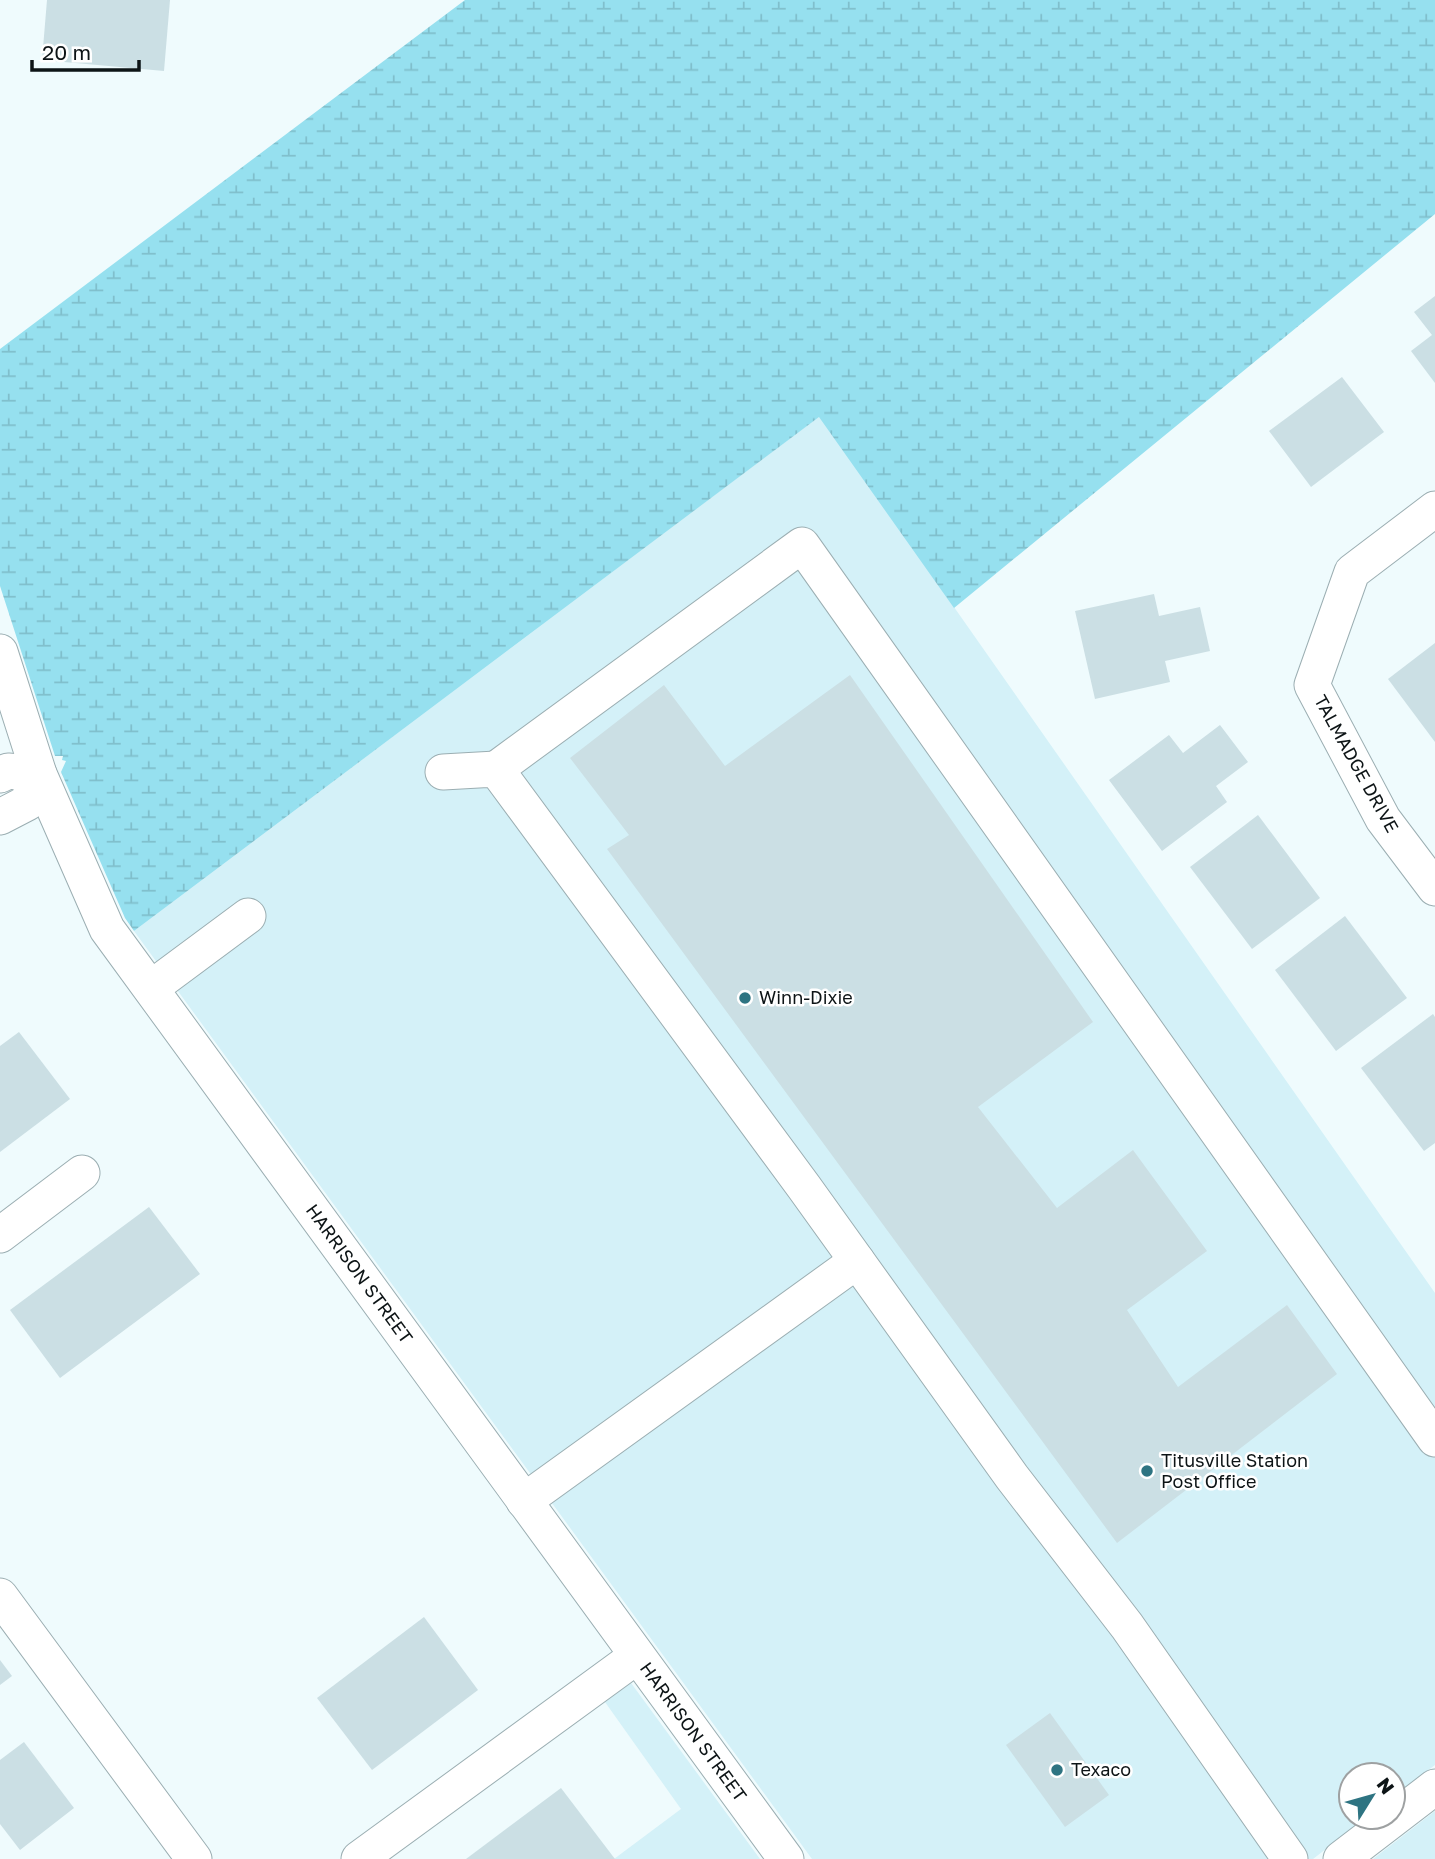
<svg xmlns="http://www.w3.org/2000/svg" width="1435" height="1859" font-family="'Golos Text',sans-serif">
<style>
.built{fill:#d4f1f8}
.wetland{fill:url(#wetland-marsh)}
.building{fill:#cbdfe4}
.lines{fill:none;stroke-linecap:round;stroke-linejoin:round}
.minor-casing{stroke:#9baeb2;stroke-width:37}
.minor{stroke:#fff;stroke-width:35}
.poi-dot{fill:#2e7482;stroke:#fff;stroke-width:2.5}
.labels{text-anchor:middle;stroke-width:5;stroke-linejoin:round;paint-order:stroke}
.street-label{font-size:18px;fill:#0d1416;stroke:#fff}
.poi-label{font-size:18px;fill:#0d1416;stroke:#fff;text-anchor:start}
</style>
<defs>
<pattern id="wetland-marsh" width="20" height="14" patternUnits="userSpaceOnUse" patternTransform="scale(1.75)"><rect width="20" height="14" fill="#96e0ef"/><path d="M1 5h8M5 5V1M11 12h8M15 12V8" fill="none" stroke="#80bfcc"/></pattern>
</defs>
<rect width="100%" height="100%" fill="#effbfd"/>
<!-- built -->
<g class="built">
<polygon points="820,416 1435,1293 1435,1765 1393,1797 1393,1775 1351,1775 1351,1817 1367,1817 1313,1859 812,1859 134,931"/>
<polygon points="631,1683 760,1859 614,1859 681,1809 605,1702"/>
<polygon points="1435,1811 1435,1859 1373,1859"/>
</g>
<!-- wetland -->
<polygon class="wetland" points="465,0 1435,0 1435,214 954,608 819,417 134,931 125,918 61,772 66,761 62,760 63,756 55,756 0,586 0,349"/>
<!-- building -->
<g class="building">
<polygon points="47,0 170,0 164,71 42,60"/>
<polygon points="1435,296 1435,383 1411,351 1432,335 1414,312"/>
<polygon points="1342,377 1384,432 1311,487 1269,431"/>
<polygon points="1154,594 1159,616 1200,607 1210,651 1165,661 1170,682 1095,699 1075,611"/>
<polygon points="1435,643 1435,742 1388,679"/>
<polygon points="850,675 1093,1022 978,1107 1057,1208 1133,1150 1207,1251 1127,1310 1178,1387 1287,1305 1337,1374 1117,1543 607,849 629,835 570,758 664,685 725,766"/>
<polygon points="1220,725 1248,762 1216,786 1227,802 1162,851 1109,780 1169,735 1183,753"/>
<polygon points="1258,815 1320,898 1252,949 1190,867"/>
<polygon points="1345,916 1407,998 1336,1051 1275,970"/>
<polygon points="1433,1014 1435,1017 1435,1143 1424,1151 1361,1068"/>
<polygon points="19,1032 70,1099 0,1152 0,1046"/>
<polygon points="149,1207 200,1274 60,1378 10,1310"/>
<polygon points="424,1617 478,1690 372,1770 317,1698"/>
<polygon points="0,1660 12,1676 0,1685"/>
<polygon points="1050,1713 1109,1795 1065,1827 1006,1745"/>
<polygon points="24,1742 74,1808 20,1850 0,1824 0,1760"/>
<polygon points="561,1788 615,1859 466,1859"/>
</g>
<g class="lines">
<!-- minor casing -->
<g class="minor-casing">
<g id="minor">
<polyline points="1435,509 1352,572 1312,685 1383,819 1435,888"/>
<polyline points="0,652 39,774 107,929 786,1859"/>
<polyline points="496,769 802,545 1435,1439"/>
<polyline points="443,772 496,769 804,1187 1012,1477 1127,1626 1290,1859"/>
<polyline points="0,775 8,771 39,774 27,803 0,817"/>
<polyline points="151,988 248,916"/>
<polyline points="0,1235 82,1173"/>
<polyline points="524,1501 857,1261"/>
<polyline points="0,1596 194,1859"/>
<polyline points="359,1859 637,1656"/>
<polyline points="1341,1859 1435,1787"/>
</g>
</g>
<!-- minor -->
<use href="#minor" class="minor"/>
</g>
<!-- markers -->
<g class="poi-dot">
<circle cx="745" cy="998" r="7"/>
<circle cx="1147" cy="1471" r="7"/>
<circle cx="1057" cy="1770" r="7"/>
</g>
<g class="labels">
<!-- street labels -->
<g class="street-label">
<text transform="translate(1356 764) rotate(61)" y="6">TALMADGE DRIVE</text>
<text transform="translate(359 1274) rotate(54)" y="6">HARRISON STREET</text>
<text transform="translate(693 1732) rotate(54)" y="6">HARRISON STREET</text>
</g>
<!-- poi labels -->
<g class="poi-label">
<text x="759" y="1004">Winn-Dixie</text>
<text x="1161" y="1467">Titusville Station<tspan x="1161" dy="21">Post Office</tspan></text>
<text x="1071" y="1776">Texaco</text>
</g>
</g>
<!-- north arrow -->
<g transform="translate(1372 1796) rotate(53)"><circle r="33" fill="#ffffff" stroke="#9ea1a2" stroke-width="2"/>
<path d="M0-5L12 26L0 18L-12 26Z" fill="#2e7482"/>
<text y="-10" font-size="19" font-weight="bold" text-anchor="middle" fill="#0d1416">N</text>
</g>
<!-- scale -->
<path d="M32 60v10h107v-10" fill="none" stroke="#0d1416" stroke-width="3.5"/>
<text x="42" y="60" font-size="21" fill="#0d1416" stroke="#ffffff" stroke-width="5" paint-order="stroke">20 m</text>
</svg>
